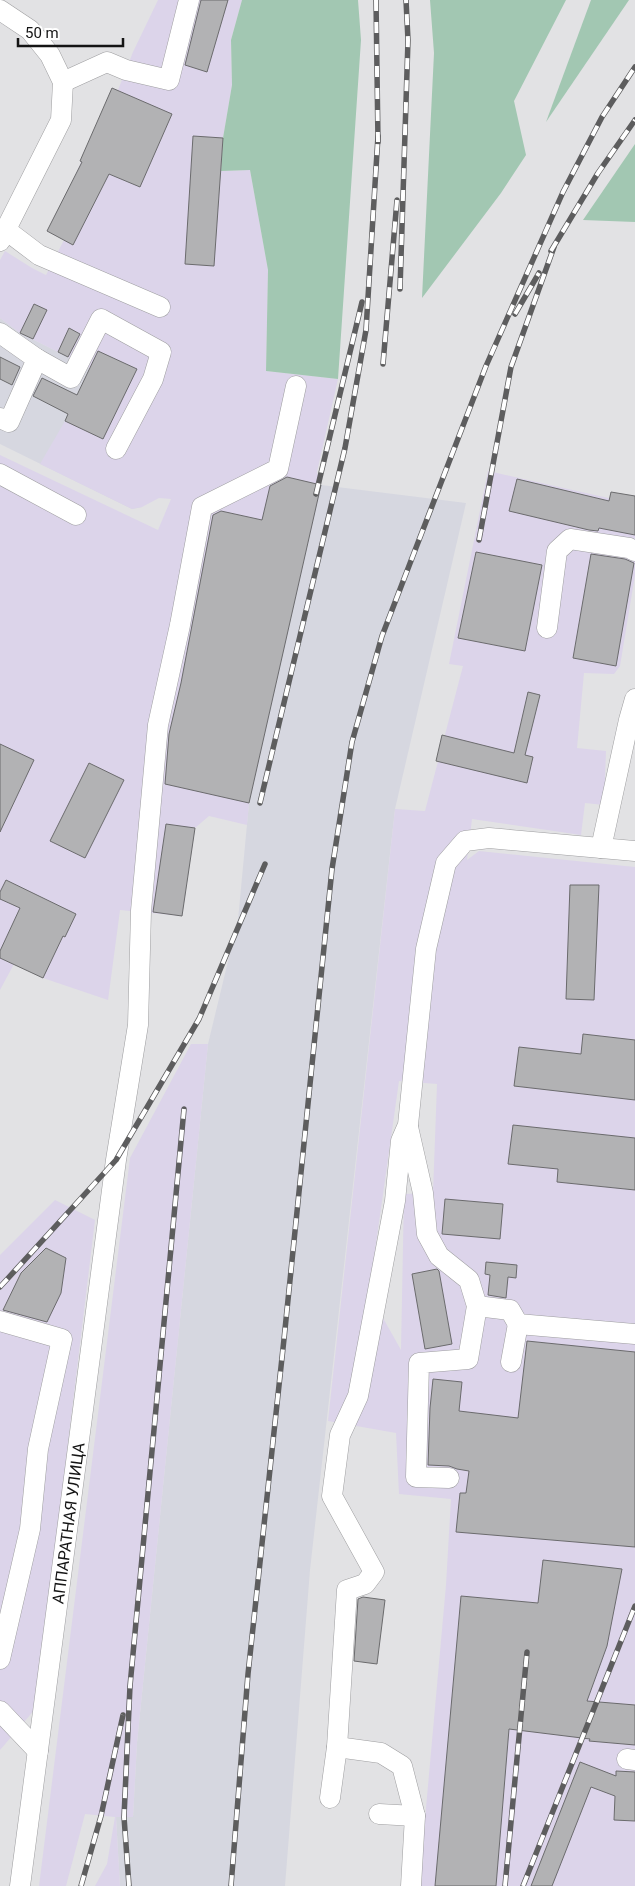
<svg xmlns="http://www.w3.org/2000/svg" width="635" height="1886" font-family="Roboto,sans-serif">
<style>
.built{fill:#d6d7e0}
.industrial{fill:#dcd4ea;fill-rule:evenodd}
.green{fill:#a2c7b2}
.building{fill:#b2b2b4;stroke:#6b6b6d}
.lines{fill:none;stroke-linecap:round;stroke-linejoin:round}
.minor-casing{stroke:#9e9ea0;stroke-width:21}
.minor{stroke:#fff;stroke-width:20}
.rail-casing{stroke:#5d5d5e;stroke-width:5.5}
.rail{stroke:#fff;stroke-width:4;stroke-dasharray:11;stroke-linecap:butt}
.labels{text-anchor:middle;stroke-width:5;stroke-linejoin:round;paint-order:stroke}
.street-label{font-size:16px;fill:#141414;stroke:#fff}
</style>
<rect width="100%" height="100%" fill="#e2e2e4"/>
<!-- built -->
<g class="built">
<polygon points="0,318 20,333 90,368 142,507 132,509 0,444"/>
<polygon points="321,485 466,503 395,809 310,1570 285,1886 120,1886 116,1817 133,1817 137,1743 208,1044 238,920 249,803"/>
</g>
<!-- industrial -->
<g class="industrial">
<polygon points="158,0 242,0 231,40 232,85 223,138 221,171 250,170 268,270 266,371 338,379 317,472 321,485 249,803 247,825 209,816 195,828 182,916 120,910 108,1000 43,978 14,964 0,990 0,455 158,530 171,499 159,498 142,507 132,509 40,464 65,421 90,368 20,333 0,318 0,260 5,251 32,268 46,275 64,240 47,231 76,174 112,88 118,90 133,52"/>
<path d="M488 471 635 504V575L620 666 614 674 584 673 577 748 606 751 604 805 585 803 581 835 472 819 467 860 479 851 635 867V1886H419L446 1585 451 1499 399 1494 396 1433 328 1421 395 809 425 811 463 666 449 664ZM399 1081 437 1084 433 1193 404 1194 401 1350 369 1293Z"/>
<polygon points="191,1044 208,1044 137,1743 133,1817 116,1817 120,1886 95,1886 107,1864 115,1817 85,1814 66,1886 39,1886 130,1158"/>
<polygon points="55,1200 95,1220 36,1708 0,1750 0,1255"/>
</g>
<!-- green -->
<g class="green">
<polygon points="242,0 358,0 361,40 338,379 266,371 268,270 250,170 221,171 223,138 232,85 231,40"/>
<polygon points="430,0 566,0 514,101 526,155 501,193 422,298 434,53"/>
<polygon points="591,0 629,0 546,122"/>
<polygon points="635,144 635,222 583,220"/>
</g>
<!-- building -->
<g class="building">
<polygon points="201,0 228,0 207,72 185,65"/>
<polygon points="112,88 172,114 140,187 109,174 73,245 47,231 82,162 80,161"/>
<polygon points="193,136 223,138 214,266 185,264"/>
<polygon points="34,304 47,310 33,339 20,333"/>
<polygon points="69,328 80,334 68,357 58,352"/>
<polygon points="98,351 137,369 103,439 65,421 68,414 33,396 42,378 77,395"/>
<polygon points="0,357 20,367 12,385 0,379"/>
<polygon points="287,477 321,485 249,803 165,784 169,734 181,683 213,515 221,511 262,520 270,486"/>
<polygon points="517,479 609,501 611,492 635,496 635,535 599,528 598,531 589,530 509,511"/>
<polygon points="476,552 542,565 525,651 458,638"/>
<polygon points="591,554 625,559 634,563 616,666 573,658"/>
<polygon points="528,692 540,695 525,755 533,757 527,783 436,761 442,735 514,753"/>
<polygon points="0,744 34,760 0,832"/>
<polygon points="89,763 124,780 85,858 50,841"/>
<polygon points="166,824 195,828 182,916 153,912"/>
<polygon points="6,880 76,914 65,937 63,936 43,978 0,958 0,951 20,908 0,899 0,892"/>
<polygon points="570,885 599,885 594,1000 566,999"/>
<polygon points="583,1034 635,1040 635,1100 514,1086 519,1047 581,1054"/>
<polygon points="513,1125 635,1138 635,1190 557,1182 558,1169 508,1164"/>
<polygon points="445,1199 503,1204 500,1239 442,1234"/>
<polygon points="46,1248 66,1258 61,1293 47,1322 3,1310 21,1273"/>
<polygon points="486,1262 517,1265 516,1278 508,1277 506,1298 488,1295 490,1275 485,1274"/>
<polygon points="437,1269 439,1271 452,1344 425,1349 412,1274"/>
<polygon points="527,1341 635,1352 635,1547 456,1532 460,1493 466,1493 469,1471 457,1469 449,1466 428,1465 430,1408 433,1379 462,1382 459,1411 518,1418"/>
<polygon points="543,1560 622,1569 607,1646 587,1701 635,1705 635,1745 589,1741 590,1739 509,1729 496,1886 435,1886 461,1596 538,1603"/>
<polygon points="363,1597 385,1600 377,1664 354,1661 358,1599"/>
<polygon points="580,1762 616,1776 616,1771 635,1772 635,1821 614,1820 615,1796 591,1787 552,1886 531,1886"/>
</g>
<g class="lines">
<!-- minor casing -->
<g class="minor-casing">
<g id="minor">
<polyline points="0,10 30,30 50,55 63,82 61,120 0,241"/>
<polyline points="63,82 107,62 126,70 169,80 189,0"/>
<polyline points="6,230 39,255 160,307"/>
<polyline points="0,333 37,359 9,422 0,418"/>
<polyline points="37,359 71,378 101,319 161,352 153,379 116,449"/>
<polyline points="0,474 76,515"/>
<polyline points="547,628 557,551 570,539 629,548 635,551"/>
<polyline points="601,848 629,720 635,699"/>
<polyline points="408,1127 423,1193 427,1234 439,1256 469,1280 477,1306 468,1359 419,1363 416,1477 449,1478"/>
<polyline points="477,1306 510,1310 518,1324 635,1334"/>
<polyline points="0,1321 62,1339 38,1449 30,1529 0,1659"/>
<polyline points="511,1362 518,1324"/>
<polyline points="0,1711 38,1751"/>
<polyline points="337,1747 381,1753 402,1766 415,1816 411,1886"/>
<polyline points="627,1759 635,1760"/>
<polyline points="330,1798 337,1747 347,1590 365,1584 374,1572 332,1496 340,1435 358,1396 395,1201 401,1141 408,1125 426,949 446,863 465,841 489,838 635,851"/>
<polyline points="379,1814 415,1816"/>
<path id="s1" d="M20 1886 116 1160 138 1025 141 911 158 725 180 625 202 507 278 469 296 386"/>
</g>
</g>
<!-- minor -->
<use href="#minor" class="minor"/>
<!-- rail casing -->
<g class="rail-casing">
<g id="rail">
<polyline points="376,0 378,142"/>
<polyline points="551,251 598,173 635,120"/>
<polyline points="400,289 408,40 406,0"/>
<polyline points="515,314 539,273"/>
<polyline points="383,364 397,200"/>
<polyline points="316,494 362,302"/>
<polyline points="479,540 511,367 554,247"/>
<polyline points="260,803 345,448 366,330 378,136"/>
<polyline points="0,1287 116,1160 199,1019 265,864"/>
<polyline points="81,1886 101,1816 123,1715"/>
<polyline points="129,1886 124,1817 130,1686 184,1109"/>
<polyline points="231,1886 248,1674 284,1339 332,869 352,742 382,636 486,366 563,192 602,117 635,67"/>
<polyline points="505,1886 527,1652"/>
<polyline points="523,1886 635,1606"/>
</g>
</g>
<!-- rail -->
<use href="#rail" class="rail"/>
</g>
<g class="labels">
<!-- street labels -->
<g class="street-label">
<text dy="6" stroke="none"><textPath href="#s1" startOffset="366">АППАРАТНАЯ УЛИЦА</textPath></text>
</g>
</g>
<!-- scale -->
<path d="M18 38v8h105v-8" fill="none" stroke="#141414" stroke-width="2.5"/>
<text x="25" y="38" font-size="15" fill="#141414" stroke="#ffffff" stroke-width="4" paint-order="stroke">50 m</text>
</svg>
